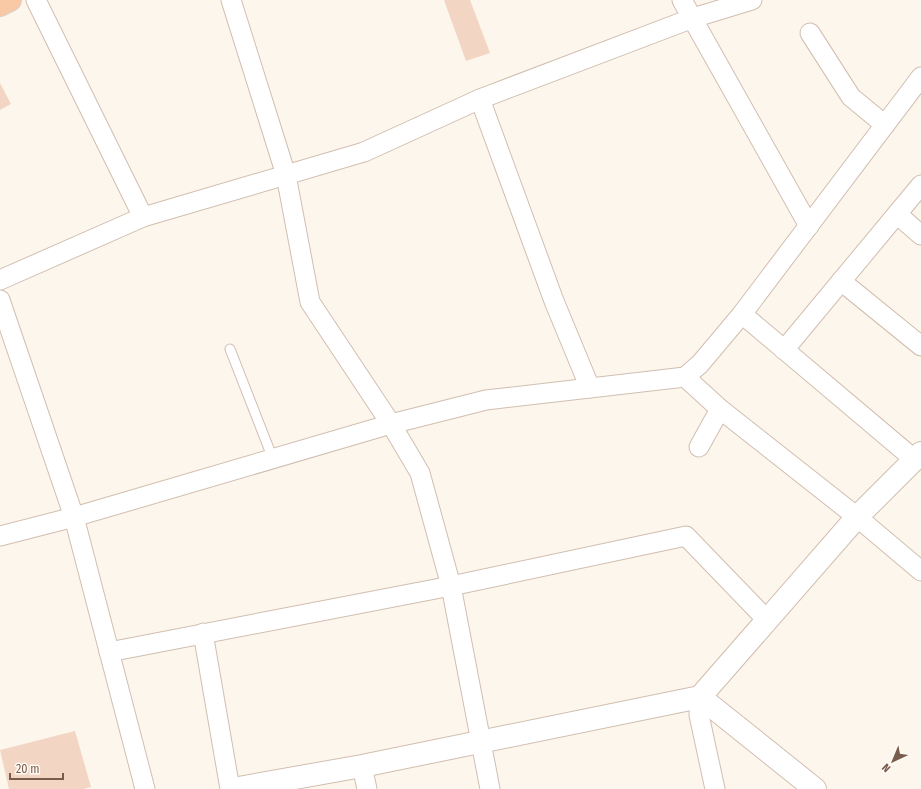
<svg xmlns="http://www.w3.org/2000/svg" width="921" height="789" font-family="'Fira Sans Condensed',sans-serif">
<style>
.building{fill:#f3d5c3}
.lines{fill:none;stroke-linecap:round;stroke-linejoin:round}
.service-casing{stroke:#d1beb0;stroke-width:11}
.minor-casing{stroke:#d1beb0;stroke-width:21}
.tertiary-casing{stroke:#d1beb0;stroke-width:24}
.trunk-casing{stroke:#dad1cd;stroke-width:24}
.service{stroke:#fff;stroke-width:9}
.minor{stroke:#fff;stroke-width:19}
.tertiary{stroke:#fff;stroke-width:22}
.trunk{stroke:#f9c8a4;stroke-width:22}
</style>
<rect width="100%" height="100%" fill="#fdf6ec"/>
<!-- building -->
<g class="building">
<polygon points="444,0 470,0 490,53 466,61"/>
<polygon points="0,83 11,104 0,110"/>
<polygon points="75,731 91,787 83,789 9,789 0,750"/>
</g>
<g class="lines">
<!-- service casing -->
<g class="service-casing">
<polyline id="service" points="230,349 273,459"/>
</g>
<!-- minor casing -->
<g class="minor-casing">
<g id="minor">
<polyline points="36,0 143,217"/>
<polyline points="231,0 286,175 310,302 391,424 420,473 451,586 490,789"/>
<polyline points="682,0 809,226"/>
<polyline points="810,33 851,97 885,125"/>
<polyline points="480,99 554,301 590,388"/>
<polyline points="897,214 921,235"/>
<polyline points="0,280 143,217 364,152 480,99 693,18 752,0"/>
<polyline points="841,281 921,346"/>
<polyline points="0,300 74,517 145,789"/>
<polyline points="742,314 915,460"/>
<polyline points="784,350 921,185"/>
<polyline points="685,377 720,409 857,517 921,571"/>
<polyline points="699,447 720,409"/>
<polyline points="0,536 74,517 391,424 486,400 685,377 700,364 742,314 921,77"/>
<polyline points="203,633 230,789"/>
<polyline points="109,652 451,586 686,536 767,620"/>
<polyline points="700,697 699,715 715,789"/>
<polyline points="362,766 367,789"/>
</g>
</g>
<!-- tertiary casing -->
<g class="tertiary-casing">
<g id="tertiary">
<polyline points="700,697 815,789"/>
<polyline points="233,789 362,766 700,697 857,517 921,453"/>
</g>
</g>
<!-- trunk casing -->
<g class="trunk-casing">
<polyline id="trunk" points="0,5 10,0"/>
</g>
<!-- service -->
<use href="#service" class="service"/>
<!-- minor -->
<use href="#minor" class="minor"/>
<!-- tertiary -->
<use href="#tertiary" class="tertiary"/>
<!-- trunk -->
<use href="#trunk" class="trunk"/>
</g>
<!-- north arrow -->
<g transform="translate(893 761) rotate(224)" stroke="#fffaf3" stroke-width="3" paint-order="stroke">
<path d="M0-3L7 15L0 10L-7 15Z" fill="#7a5c4d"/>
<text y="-6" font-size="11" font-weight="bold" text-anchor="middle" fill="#7a5c4d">N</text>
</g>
<!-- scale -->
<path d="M10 773v6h53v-6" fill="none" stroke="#7a5c4d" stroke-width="2"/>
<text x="16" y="773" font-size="12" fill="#7a5c4d" stroke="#fffaf3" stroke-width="3" paint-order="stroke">20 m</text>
</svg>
